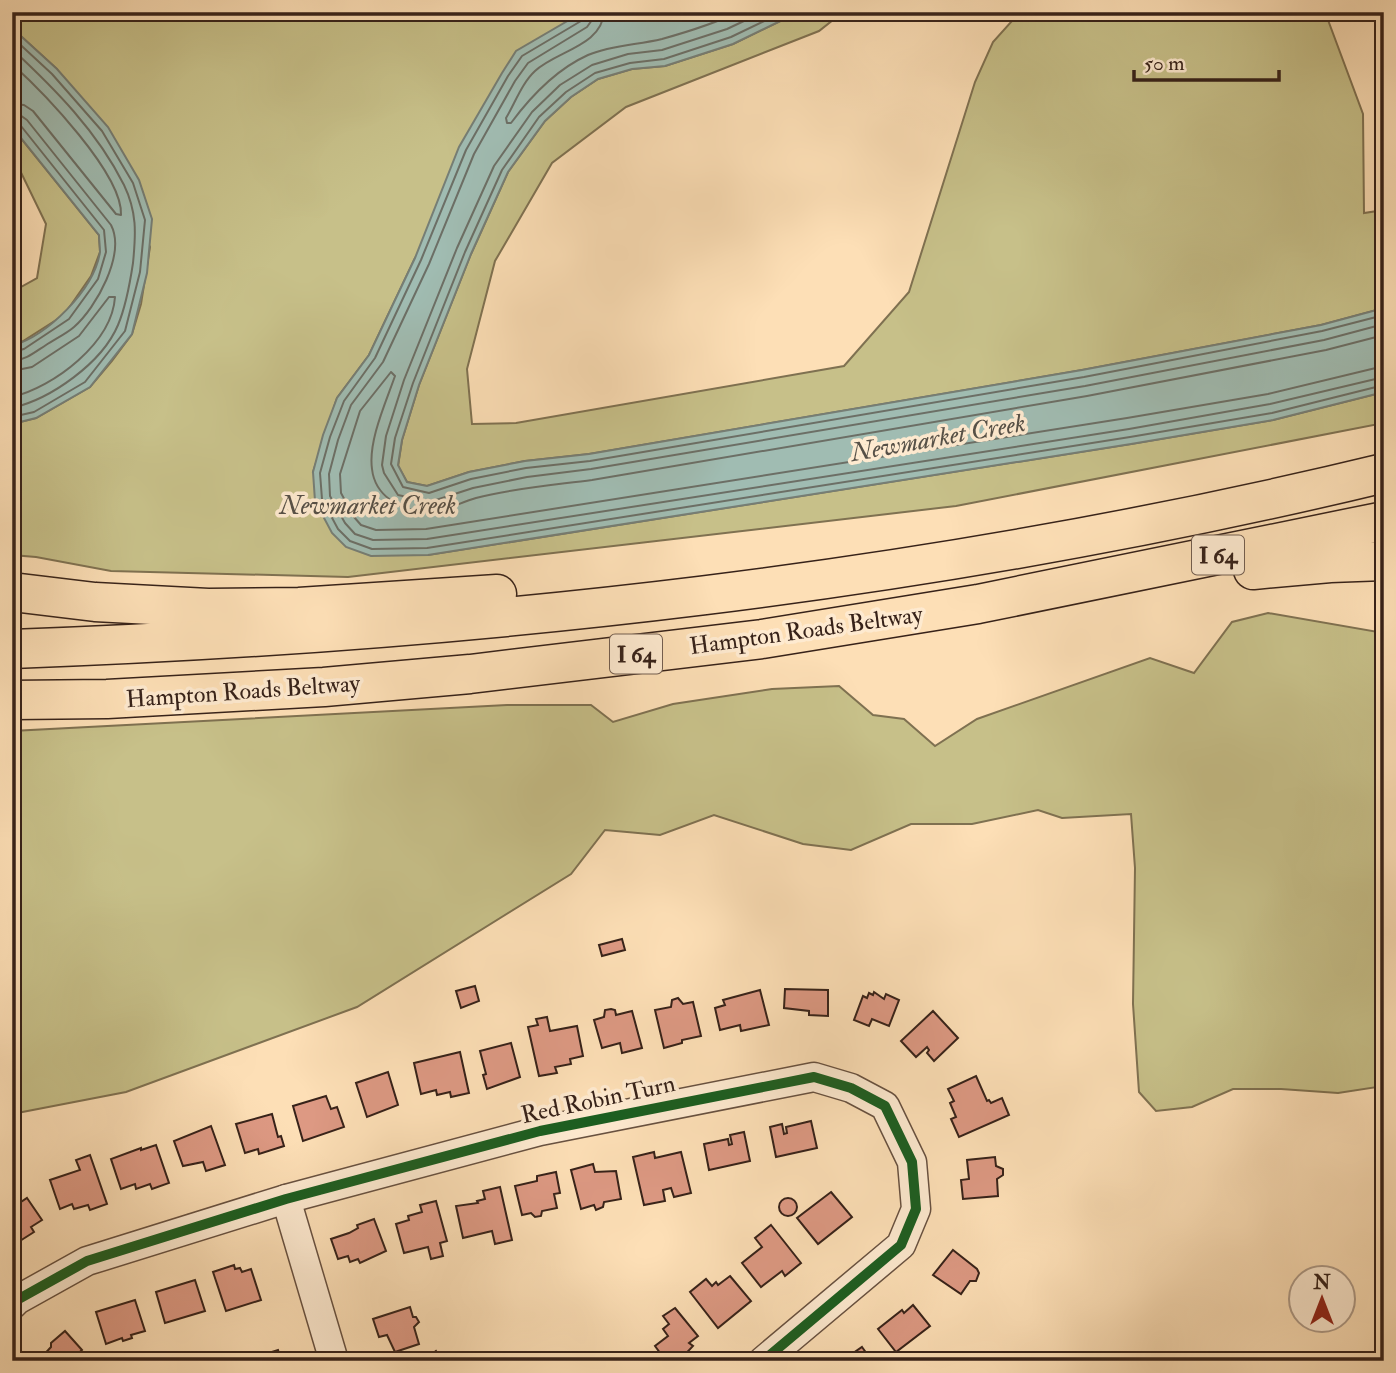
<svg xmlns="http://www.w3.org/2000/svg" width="1396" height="1373" font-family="'IM FELL Double Pica',serif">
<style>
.green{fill:#c7c089;stroke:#7f7151;stroke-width:2}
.water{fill:#a0bcb2;stroke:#767e75;stroke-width:2}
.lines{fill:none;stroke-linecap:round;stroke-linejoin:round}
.shore{stroke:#6c6f66;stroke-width:2}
.building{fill:#dd9983;stroke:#372219;stroke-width:2}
.minor-casing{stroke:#685140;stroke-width:31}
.highway-casing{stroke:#372219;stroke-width:41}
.minor{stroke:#feead0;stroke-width:28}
.highway{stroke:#fddfb6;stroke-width:38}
.cycleway-casing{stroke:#feead0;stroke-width:15}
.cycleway{stroke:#1b5e20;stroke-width:10}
.labels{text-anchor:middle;stroke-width:7;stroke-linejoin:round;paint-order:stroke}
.shield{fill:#feead0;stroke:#735e50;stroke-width:2}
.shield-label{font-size:23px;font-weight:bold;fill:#372219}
.street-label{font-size:24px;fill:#372219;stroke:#feead0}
.water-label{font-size:26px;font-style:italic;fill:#565047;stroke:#feead0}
</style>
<rect width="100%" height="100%" fill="#fddfb6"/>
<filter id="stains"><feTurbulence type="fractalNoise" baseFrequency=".00286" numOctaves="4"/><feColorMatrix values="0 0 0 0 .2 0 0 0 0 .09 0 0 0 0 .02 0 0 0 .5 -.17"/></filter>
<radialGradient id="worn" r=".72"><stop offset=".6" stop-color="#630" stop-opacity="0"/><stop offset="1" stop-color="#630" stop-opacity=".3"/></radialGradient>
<!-- green -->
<g class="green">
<polygon points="12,12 583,12 568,20 415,258 369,355 337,398 313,472 428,555 1131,444 1273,420 1384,392 1384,423 956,506 348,577 111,571 36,557 12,555 12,424 36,418 90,387 112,361 132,334 141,304 150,247 57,69 12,28"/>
<polygon points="799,12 843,12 819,31 626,107 552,163 495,261 467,369 472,424 516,423 844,366 909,292 975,82 993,42 1020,12 1325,12 1363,114 1364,213 1384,210 1384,308 1321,325 1082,370 589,454 525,461 469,472 427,486 407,482 398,466 402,440 419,385 471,254 508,172 545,121 571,97 598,79 632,69 665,66 733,44"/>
<polygon points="12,127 99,235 100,252 91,276 64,315 20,343 12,346 12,292 37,278 46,224 12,154"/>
<polygon points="1268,613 1384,633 1384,1086 1338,1093 1281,1089 1233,1089 1192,1107 1156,1111 1139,1092 1133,1004 1135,868 1131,814 1062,818 1038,810 972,824 911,824 851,850 803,844 714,815 660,835 605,830 571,874 357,1007 126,1092 12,1114 12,731 507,705 591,705 613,722 673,704 772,689 839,686 873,715 904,719 935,746 977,719 1150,658 1194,673 1232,622"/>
</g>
<!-- water -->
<g class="water">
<polygon points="583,12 799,12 733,44 665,66 632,69 598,79 571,97 545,121 508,172 471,254 419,385 402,440 398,465 407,482 427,486 469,472 525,461 589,454 1082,370 1321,325 1384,308 1384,392 1273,420 1131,444 428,555 371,556 346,547 332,533 315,501 313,472 323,435 337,398 369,355 415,258 459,147 502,73 516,51"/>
<path d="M12 28 57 69 108 127 139 180 152 219 147 273 132 334 90 387 36 418 12 424V346C48 335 94 290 100 252 100 246 99 240 99 235L12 127Z"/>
</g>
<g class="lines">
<!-- shore -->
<g class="shore">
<polyline points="584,12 581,21 522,56 508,76 466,150 421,260 375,358 344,401 330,437 320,473 322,499 338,529 350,541 372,549 427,548 1130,437 1272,413 1384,385"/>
<polyline points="593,12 592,20 587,27 528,63 515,81 474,154 429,264 383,362 351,405 338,440 329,474 330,496 345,523 355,534 373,540 427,539 1129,429 1270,404 1384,377"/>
<path d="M604 12C602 46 556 51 535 71 522 83 515 103 506 118L507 123H511C531 96 557 69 588 55 612 45 637 45 662 39 687 32 714 24 738 12"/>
<polyline points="763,12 727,29 662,50 628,54 592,65 560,85 532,112 494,166 457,248 404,380 386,436 382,465 384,473 398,495 430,502 473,488 527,477 591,469 1085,386 1324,340 1384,324"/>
<polyline points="783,12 731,37 664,59 630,63 595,73 566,92 539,117 502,170 465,252 413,383 395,438 391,464 403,487 429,493 471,479 526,468 590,461 1084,377 1322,331 1384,315"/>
<polyline points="12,37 52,74 102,131 133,183 145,220 140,272 125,331 85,382 34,412 12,417"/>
<path d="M12 49C55 89 97 131 124 185 137 212 136 233 133 263 130 283 126 306 118 325 102 363 51 399 12 408"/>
<path d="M12 64C42 91 123 174 121 215L116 214 33 111 24 105 12 104"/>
<path d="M12 114 20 115 27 120 111 225C126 254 96 308 74 327 66 334 55 339 46 345 35 352 26 360 12 361"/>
<polyline points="12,123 21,126 104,230 106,252 98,279 69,319 24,349 12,352"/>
<path d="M1384 335 1326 350 1087 396 592 480C554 485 514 488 476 498 460 502 442 514 425 512 400 510 375 496 372 469 368 441 386 402 395 376L391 372 360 411 340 474 341 493 354 517 361 525 376 530 426 529 1127 418 1268 394 1384 366"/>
<path d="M12 371 32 367 79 336 109 297H115C112 343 54 387 12 397"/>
</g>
</g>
<!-- building -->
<g class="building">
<polygon points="622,939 625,950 602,956 599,945"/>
<polygon points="475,986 479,1001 461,1008 456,991"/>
<polygon points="785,989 828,990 828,1016 809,1015 809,1011 784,1008"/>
<polygon points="760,990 769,1025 741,1031 740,1025 720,1030 715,1008 725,1005 723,1000"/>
<polygon points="874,992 884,999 886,994 899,1000 889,1026 872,1019 869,1026 854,1020 863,996 867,998 869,993 873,995"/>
<polygon points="678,998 683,1004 693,1002 701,1036 682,1040 682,1043 664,1048 655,1010 671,1007 672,1000"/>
<polygon points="611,1009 615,1010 616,1015 632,1011 642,1048 622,1053 620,1043 602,1048 594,1020 604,1017 605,1010"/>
<polygon points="933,1011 958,1038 934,1061 927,1053 929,1050 927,1047 916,1057 901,1041"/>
<polygon points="547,1017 550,1031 577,1026 583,1056 570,1059 571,1064 555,1067 557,1073 539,1076 528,1027 538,1025 536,1019"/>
<polygon points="511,1043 520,1077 487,1089 483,1075 486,1074 480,1051"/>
<polygon points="460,1052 469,1093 451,1097 450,1092 437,1095 436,1090 421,1094 414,1063"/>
<polygon points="388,1072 398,1105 367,1117 356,1083"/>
<polygon points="976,1076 987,1101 989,1100 991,1103 1002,1098 1009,1115 959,1137 951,1119 956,1117 950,1103 954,1101 948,1089"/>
<polygon points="326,1096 331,1109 337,1107 344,1127 303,1141 293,1106"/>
<polygon points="272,1114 278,1137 281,1136 284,1146 259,1154 258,1149 245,1153 236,1124"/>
<polygon points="811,1121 817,1148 776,1157 770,1127 782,1124 784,1134 787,1133 786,1127"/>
<polygon points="211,1126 225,1165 206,1171 203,1162 183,1166 174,1141"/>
<polygon points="744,1132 750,1161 709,1170 704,1144 728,1139 729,1145 732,1144 730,1135"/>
<polygon points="156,1145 169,1183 152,1189 150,1184 136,1189 135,1184 121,1189 111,1159 141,1148 141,1150"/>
<polygon points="654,1152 655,1158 681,1152 691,1193 674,1197 671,1188 663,1190 665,1201 644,1205 633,1157"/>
<polygon points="90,1155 107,1204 90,1210 88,1205 74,1209 72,1204 60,1209 50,1180 80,1170 76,1160"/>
<polygon points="995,1157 996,1166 1003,1169 1003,1175 997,1179 998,1196 963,1199 961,1180 969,1179 967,1160"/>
<polygon points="593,1164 595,1172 616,1171 621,1199 604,1202 603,1207 596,1210 594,1205 581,1209 571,1170"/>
<polygon points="556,1172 560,1193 554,1194 557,1208 542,1211 541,1216 535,1217 531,1213 522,1215 515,1186 537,1181 537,1176"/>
<polygon points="500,1187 512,1240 495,1244 492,1231 463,1238 456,1206 478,1203 477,1201 485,1199 483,1191"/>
<polygon points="831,1192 852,1217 818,1244 797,1218"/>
<circle cx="788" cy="1207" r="9"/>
<polygon points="27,1198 42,1220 31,1227 34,1232 12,1246 12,1208"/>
<polygon points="436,1201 447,1241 440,1243 443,1256 431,1259 428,1247 404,1253 396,1224 409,1220 408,1216 422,1212 420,1205"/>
<polygon points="374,1219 386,1251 360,1263 358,1259 350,1262 348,1256 338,1259 331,1239 349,1233 358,1228 357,1225"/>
<polygon points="771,1225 801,1263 785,1276 782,1271 761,1287 742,1263 762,1247 755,1238"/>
<polygon points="953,1250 977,1269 979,1273 976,1281 970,1281 961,1294 933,1275"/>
<polygon points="234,1265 235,1269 240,1268 242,1272 251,1269 261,1300 226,1311 213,1272"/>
<polygon points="730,1276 751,1301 718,1328 690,1292 706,1279 712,1286 716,1282 718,1285"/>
<polygon points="195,1280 205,1311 165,1323 156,1292"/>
<polygon points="135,1300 145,1331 131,1335 132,1338 123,1341 122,1338 106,1344 96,1312"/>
<polygon points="913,1305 930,1326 896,1352 878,1329 902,1310 904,1313"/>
<polygon points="410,1307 413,1317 416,1317 419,1322 414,1327 419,1344 395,1352 387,1335 379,1337 373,1319"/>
<polygon points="675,1308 698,1336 689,1343 693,1346 679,1361 666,1361 655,1346 668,1336 663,1329 669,1324 663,1316"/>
<polygon points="65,1331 82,1350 70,1361 38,1361 51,1347 51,1343"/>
<polygon points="862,1347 872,1361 848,1361 846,1358"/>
<polygon points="278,1350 281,1361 246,1361 246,1360"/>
<polygon points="436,1351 443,1361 423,1361"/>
</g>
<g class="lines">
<!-- minor casing -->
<g class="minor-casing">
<g id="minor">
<polyline points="286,1199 334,1361"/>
<polyline points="12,1305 17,1300 87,1261 286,1199 540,1131 814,1077 851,1088 885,1106 912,1162 916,1209 901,1245 763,1361"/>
</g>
</g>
<!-- highway casing -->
<g class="highway-casing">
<g id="highway">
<polyline points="1253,570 1330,563 1384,561"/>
<polyline points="12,592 95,602 208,608 299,607 497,594"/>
<path d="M12 649C474 632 934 582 1384 473"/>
<polyline points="12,700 107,699 324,687 470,674 762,639 978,604 1384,521"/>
</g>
</g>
<!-- minor -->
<use href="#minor" class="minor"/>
<!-- highway -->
<use href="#highway" class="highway"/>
<!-- cycleway casing -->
<g class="cycleway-casing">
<polyline id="cycleway" points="12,1305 17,1300 87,1261 286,1199 540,1131 814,1077 851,1088 885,1106 912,1162 916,1209 901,1245 763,1361"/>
</g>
<!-- cycleway -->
<use href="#cycleway" class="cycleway"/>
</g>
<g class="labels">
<!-- shield labels -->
<g class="shield">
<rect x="1192" y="535.5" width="52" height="39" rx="5"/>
<rect x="610" y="634.5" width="52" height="39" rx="5"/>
</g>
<g class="shield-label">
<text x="1218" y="563">I 64</text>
<text x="636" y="662">I 64</text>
</g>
<!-- street labels -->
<g class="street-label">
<text transform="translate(806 630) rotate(-8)" y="8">Hampton Roads Beltway</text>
<text transform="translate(243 691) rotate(-4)" y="8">Hampton Roads Beltway</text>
<text transform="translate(598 1099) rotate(-12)" y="8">Red Robin Turn</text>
</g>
<!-- water labels -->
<g class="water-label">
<text transform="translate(938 437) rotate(-10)" y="9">Newmarket Creek</text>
<text x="368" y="514">Newmarket Creek</text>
</g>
</g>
<!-- margin -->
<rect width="1396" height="1373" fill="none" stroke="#fddfb6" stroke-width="42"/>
<rect x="14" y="14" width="1368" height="1345" fill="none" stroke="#372219" stroke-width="3.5"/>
<rect x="21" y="21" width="1354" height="1331" fill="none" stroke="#372219" stroke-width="2"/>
<!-- north arrow -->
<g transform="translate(1322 1299)"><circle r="33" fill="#feead0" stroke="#ae9a87" stroke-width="2"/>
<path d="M0-5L12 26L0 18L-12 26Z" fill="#8f2418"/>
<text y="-10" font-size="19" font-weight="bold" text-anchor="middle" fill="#372219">N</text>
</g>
<!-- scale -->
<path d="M1134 70v10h145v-10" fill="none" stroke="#372219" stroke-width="3.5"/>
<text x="1144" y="70" font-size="21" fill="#372219" stroke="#feead0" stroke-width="5" paint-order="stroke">50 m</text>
<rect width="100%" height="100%" filter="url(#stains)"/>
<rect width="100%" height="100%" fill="url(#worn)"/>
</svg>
